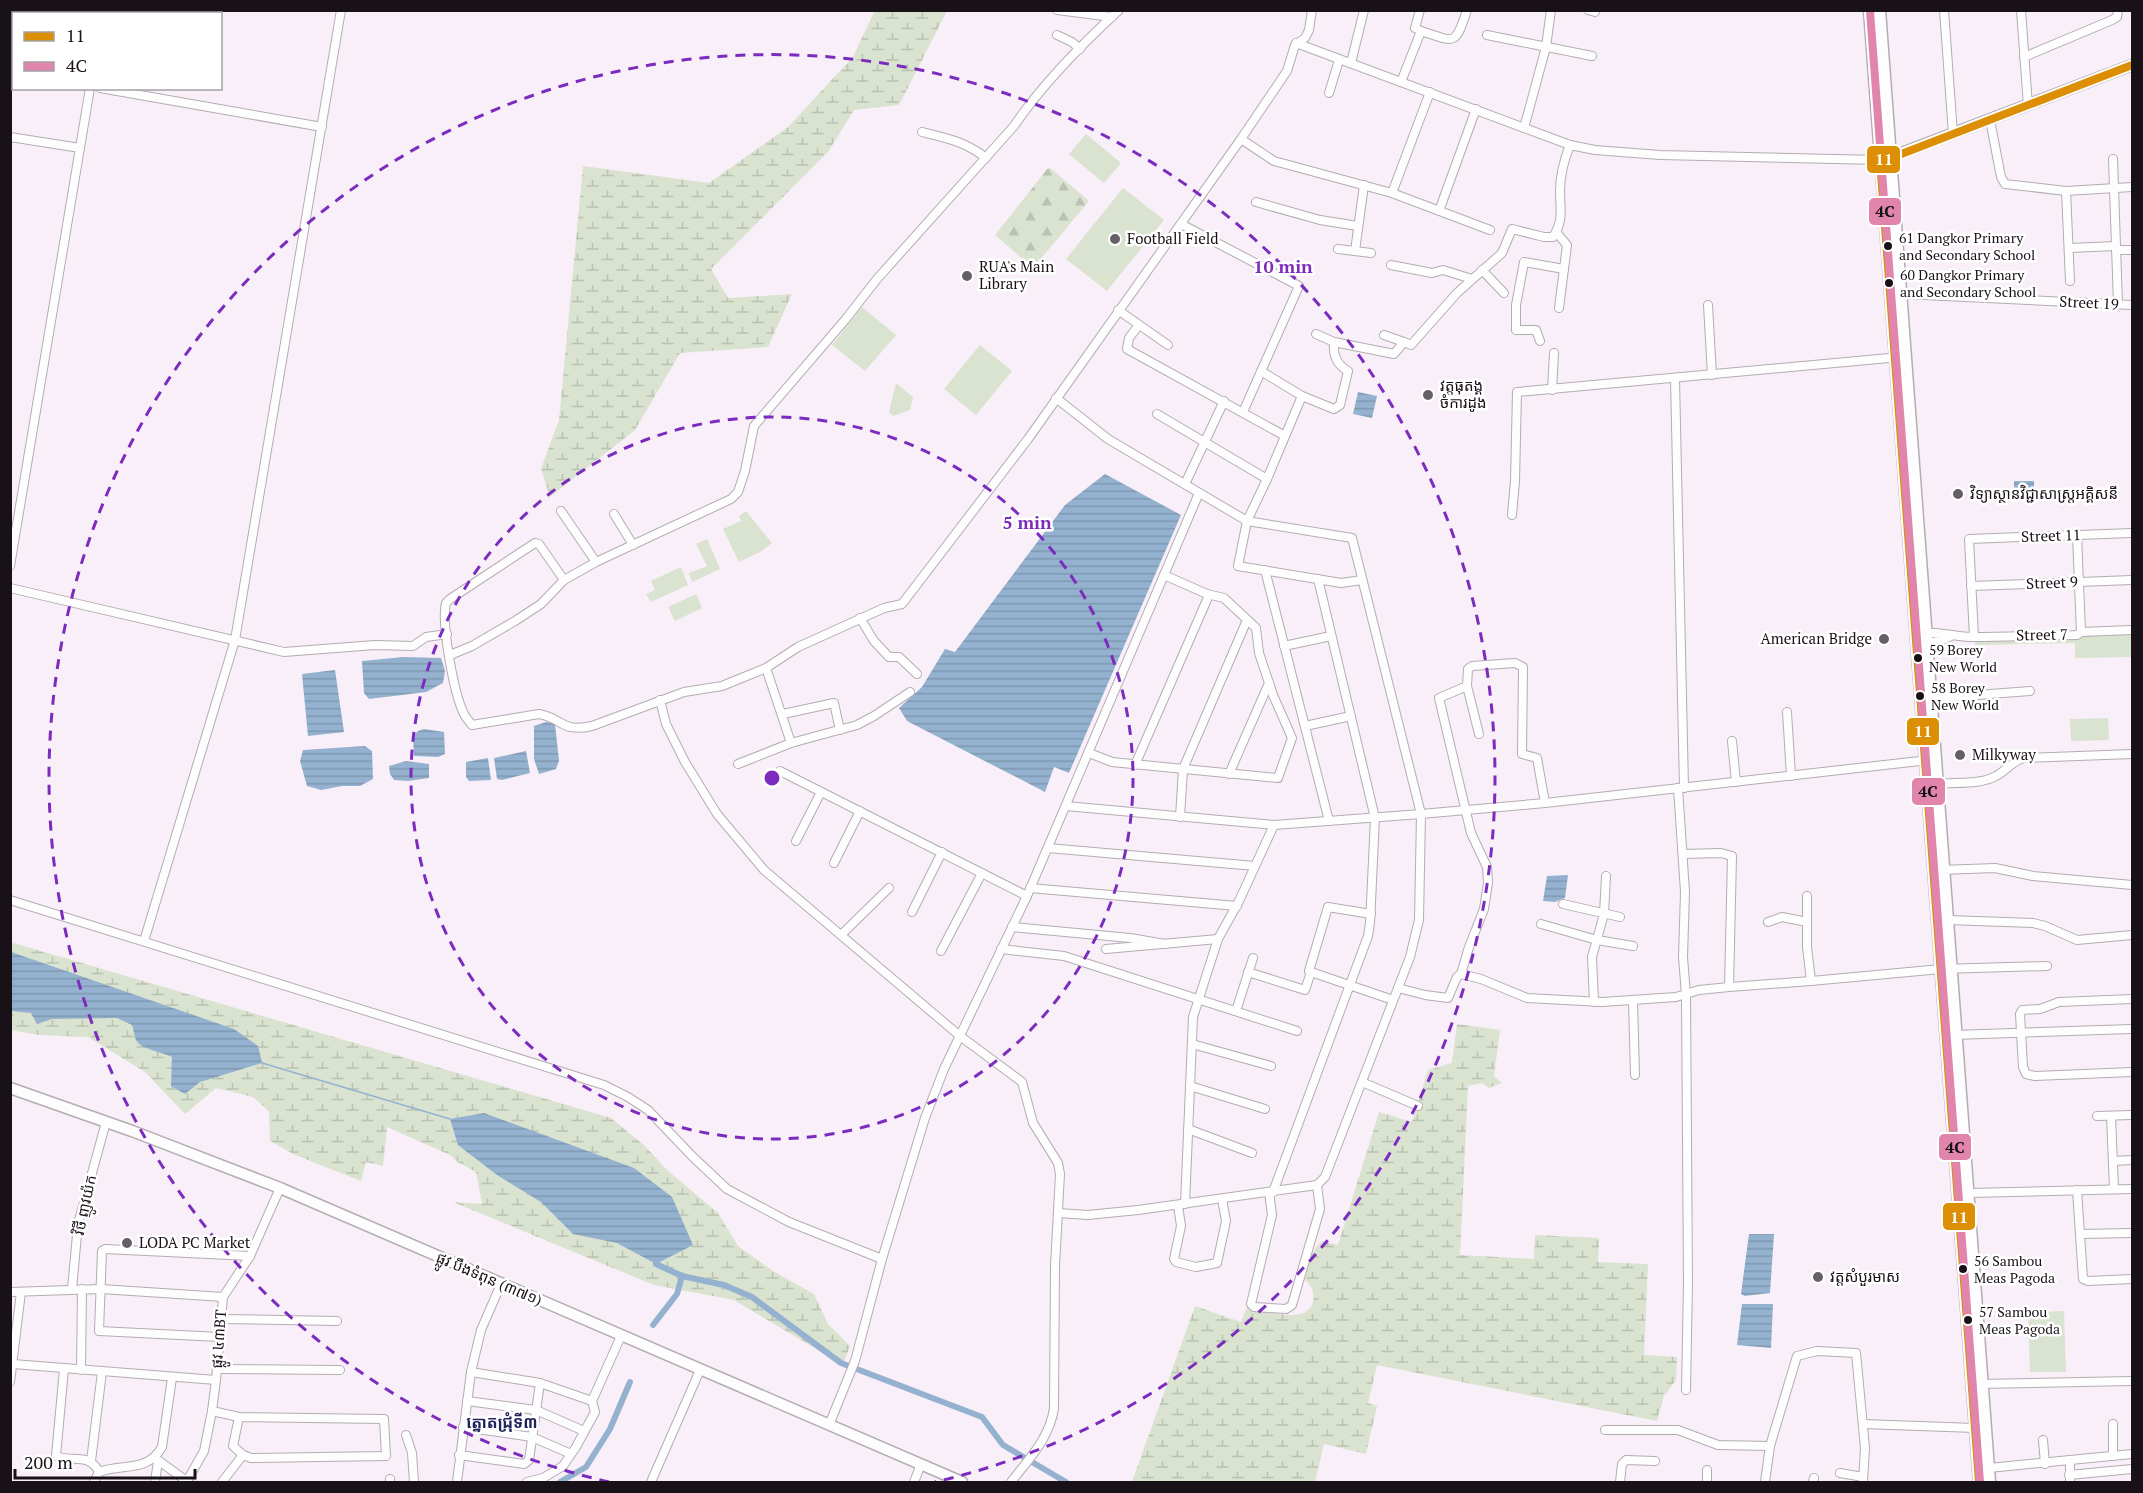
<svg xmlns="http://www.w3.org/2000/svg" width="2143" height="1493" font-family="'PT Serif','Noto Sans Khmer',serif">
<style>
.green{fill:#d9e3cf}
.forest{fill:url(#forest-firs)}
.wetland{fill:url(#wetland-marsh)}
.water{fill:url(#water-rules)}
.lines{fill:none;stroke-linecap:round;stroke-linejoin:round}
.stream{stroke:#94b2cf;stroke-width:1.5}
.canal{stroke:#94b2cf;stroke-width:6}
.minor-casing{stroke:#b4acb3;stroke-width:10}
.major-casing{stroke:#b4acb3;stroke-width:13}
.minor{stroke:#fefdfe;stroke-width:8}
.major{stroke:#fefdfe;stroke-width:10}
.bus-1-casing{stroke:#fff;stroke-width:12}
.bus-2-casing{stroke:#fff;stroke-width:12}
.bus-1{stroke:#dc8f04;stroke-width:8}
.bus-2{stroke:#e185ac;stroke-width:8}
.ring{fill:none;stroke:#7b2cbf;stroke-width:3;stroke-dasharray:10 8}
.poi-dot{fill:#675f66;stroke:#fff;stroke-width:2}
.bus-dot{fill:#191118;stroke:#fff;stroke-width:2}
.labels{text-anchor:middle;stroke-width:5;stroke-linejoin:round;paint-order:stroke}
.bus-label{font-size:14px;fill:#191118;stroke:#fff;text-anchor:start}
.poi-label{font-size:15px;fill:#191118;stroke:#fff;text-anchor:start}
.street-label{font-size:15px;fill:#191118;stroke:#fff}
.neighbourhood-label{font-size:16px;font-weight:bold;fill:#1e235b;stroke:#fff}
.centre{fill:#7b2cbf;stroke:#fff;stroke-width:3}
.ring-label{font-size:18px;text-anchor:middle;font-weight:bold;fill:#7b2cbf;stroke:#fff;stroke-width:5;stroke-linejoin:round;paint-order:stroke}
.line-badge{stroke:#fff;stroke-width:2}
.badge-label{font-size:16px;text-anchor:middle;font-weight:bold;fill:#fff}
.pale-badge-label{font-size:16px;text-anchor:middle;font-weight:bold;fill:#111}
</style>
<defs>
<pattern id="forest-firs" width="22" height="20" patternUnits="userSpaceOnUse" patternTransform="scale(1.5)"><rect width="22" height="20" fill="#d9e3cf"/><path d="M5 1l3.5 6h-7zM16 11l3.5 6h-7z" fill="#bac2b1"/></pattern>
<pattern id="wetland-marsh" width="20" height="14" patternUnits="userSpaceOnUse" patternTransform="scale(1.5)"><rect width="20" height="14" fill="#d9e3cf"/><path d="M1 5h8M5 5V1M11 12h8M15 12V8" fill="none" stroke="#bac2b1"/></pattern>
<pattern id="water-rules" width="6" height="5" patternUnits="userSpaceOnUse" patternTransform="scale(1.5)"><rect width="6" height="5" fill="#94b2cf"/><path d="M0 2.5h6" fill="none" stroke="#7f98b1"/></pattern>
</defs>
<rect width="100%" height="100%" fill="#f9eff8"/>
<!-- green -->
<g class="green">
<polygon points="1086,134 1121,163 1104,183 1069,154"/>
<polygon points="1123,188 1164,220 1107,291 1066,259"/>
<polygon points="862,307 896,335 865,371 832,345"/>
<polygon points="980,345 1012,371 976,415 944,389"/>
<polygon points="896,383 913,397 910,410 893,416 889,412"/>
<polygon points="746,511 772,543 760,552 739,562 723,529 741,521 739,516"/>
<polygon points="707,539 720,569 692,582 689,573 707,566 696,544"/>
<polygon points="681,567 688,585 651,602 646,594 655,590 651,581"/>
<polygon points="696,594 702,608 675,621 668,607"/>
<polygon points="2132,634 2132,657 2075,658 2075,643 1975,645 1974,637"/>
<polygon points="2108,718 2109,740 2071,741 2070,719"/>
<polygon points="2064,1311 2066,1372 2030,1372 2028,1312"/>
</g>
<!-- forest -->
<polygon class="forest" points="1049,167 1089,201 1033,268 995,235"/>
<!-- wetland -->
<g class="wetland">
<polygon points="875,10 947,11 899,105 854,110 828,152 711,269 728,298 792,294 768,347 680,353 635,430 550,497 541,469 559,420 583,166 709,183 788,127 853,57"/>
<polygon points="10,942 611,1118 646,1147 668,1171 718,1213 738,1246 773,1271 814,1294 828,1324 850,1346 843,1365 734,1300 654,1285 453,1202 482,1204 476,1172 459,1163 450,1155 387,1127 383,1166 366,1162 361,1181 295,1155 270,1141 269,1111 253,1097 216,1088 185,1114 145,1072 88,1037 39,1035 11,1030"/>
<path d="M1457 1024 1500 1030 1494 1076 1502 1083 1489 1088 1482 1083 1468 1086 1460 1255 1534 1259 1535 1235 1599 1238 1598 1262 1648 1264 1644 1355 1677 1357 1676 1380 1664 1396 1657 1421 1377 1365 1368 1403 1377 1406 1366 1454 1324 1444 1315 1482H1132L1195 1306 1241 1322 1247 1307C1264 1310 1307 1326 1313 1302 1315 1293 1312 1286 1305 1280 1308 1266 1311 1250 1322 1241L1338 1245 1379 1112 1412 1122 1428 1070 1452 1063Z"/>
</g>
<!-- water -->
<g class="water">
<polygon points="1358,392 1377,396 1372,418 1353,414"/>
<polygon points="1105,474 1181,515 1069,773 1054,767 1045,792 907,721 899,708 922,687 945,649 955,652 1065,505"/>
<polygon points="2014,481 2034,481 2034,497 2029,497 2029,501 2014,501"/>
<polygon points="403,657 441,658 445,671 443,683 426,692 369,699 364,693 362,661"/>
<polygon points="335,670 344,732 308,736 302,674"/>
<polygon points="546,722 555,724 559,761 556,769 539,774 534,759 534,726"/>
<polygon points="424,729 444,732 445,754 438,757 414,756 413,736 418,731"/>
<polygon points="365,746 372,751 373,779 360,786 342,786 321,790 307,786 300,761 303,750"/>
<polygon points="526,751 530,773 502,780 497,779 494,758"/>
<polygon points="488,758 491,780 469,781 466,777 466,762"/>
<polygon points="406,761 429,764 429,778 408,781 394,780 390,774 389,766"/>
<polygon points="1568,875 1565,898 1555,902 1543,901 1547,876"/>
<path d="M11 952 234 1029 258 1046 262 1063 200 1082 185 1094 171 1086 172 1057C162 1052 140 1049 136 1040 134 1036 134 1030 132 1025L117 1018 52 1019 37 1024 31 1013 11 1011Z"/>
<polygon points="484,1113 634,1168 672,1197 693,1245 656,1264 617,1243 573,1234 541,1202 497,1175 458,1145 450,1119"/>
<polygon points="1749,1234 1774,1234 1770,1293 1745,1296 1741,1294"/>
<polygon points="1742,1304 1773,1304 1771,1348 1737,1345"/>
</g>
<g class="lines">
<!-- stream -->
<polyline class="stream" points="262,1063 450,1119"/>
<!-- canal -->
<g class="canal">
<polyline points="656,1264 682,1276 724,1285 752,1297 841,1363 982,1417 1003,1445 1066,1482"/>
<polyline points="653,1325 677,1294 682,1276"/>
<polyline points="560,1482 586,1467 610,1429 630,1382"/>
</g>
<!-- minor casing -->
<g class="minor-casing">
<g id="minor">
<polyline points="1057,10 1112,17"/>
<polyline points="1588,10 1595,12"/>
<polyline points="1944,10 1953,134"/>
<polyline points="2021,10 2028,106"/>
<polyline points="102,14 103,10"/>
<path d="M1421 31C1455 42 1455 47 1467 10"/>
<polyline points="1057,35 1072,42 1080,49"/>
<polyline points="1487,35 1592,56"/>
<polyline points="1296,43 1570,145 1595,150 1660,155 1880,160"/>
<polyline points="2024,57 2112,20 2117,17 2118,10"/>
<polyline points="1351,63 1364,10"/>
<polyline points="1401,82 1421,31 1415,28 1420,10"/>
<polyline points="100,88 322,127"/>
<polyline points="1329,93 1339,60"/>
<polyline points="1990,120 2001,177 2005,184 2066,191 2132,187"/>
<polyline points="1524,128 1546,47 1551,10"/>
<path d="M922 132C947 138 966 142 986 158"/>
<polyline points="10,137 80,148"/>
<polyline points="1241,139 1274,161 1392,193 1490,230"/>
<polyline points="2113,159 2118,304"/>
<polyline points="2066,191 2070,281"/>
<polyline points="1392,193 1430,92"/>
<polyline points="1256,202 1320,220 1358,226"/>
<polyline points="1439,211 1476,109"/>
<polyline points="1181,224 1299,286 1243,412"/>
<polyline points="1556,232 1567,245 1559,308"/>
<polyline points="2069,248 2116,246"/>
<polyline points="1338,249 1371,253"/>
<polyline points="2116,250 2132,250"/>
<polyline points="1355,251 1364,185"/>
<polyline points="1391,265 1432,273 1443,270 1472,279"/>
<polyline points="1482,270 1504,293"/>
<polyline points="1902,294 2132,305"/>
<polyline points="1708,305 1712,375"/>
<polyline points="1118,310 1168,345"/>
<polyline points="1139,325 1129,338 1127,349 1285,436"/>
<path d="M1316 334 1334 342 1394 354 1404 342 1411 345 1457 293 1502 253 1512 229 1544 237H1553C1564 220 1560 210 1560 191 1560 175 1564 160 1570 145"/>
<polyline points="1384,335 1404,342"/>
<polyline points="1540,341 1536,330 1516,330 1516,305 1524,262 1564,269"/>
<path d="M1261 371 1302 396 1334 409 1340 405 1348 371C1336 364 1333 355 1334 342"/>
<polyline points="1675,379 1684,788"/>
<polyline points="1552,390 1554,353"/>
<polyline points="1302,396 1267,479 1247,521 1238,566 1341,583 1362,580"/>
<polyline points="1056,398 1108,439 1247,521 1352,538 1421,814 1274,825 1066,806"/>
<polyline points="1157,414 1267,479"/>
<polyline points="1185,484 1224,401"/>
<polyline points="561,511 596,562"/>
<polyline points="614,514 633,545"/>
<polyline points="1512,515 1515,481 1517,392 1900,357"/>
<polyline points="2077,535 2081,632"/>
<polyline points="10,566 90,88"/>
<polyline points="1265,570 1329,821"/>
<path d="M564 580 539 544 535 543 450 599 446 603C441 624 454 694 464 714 466 718 469 721 472 725L539 714C563 718 561 733 592 726L684 692 722 686 749 675 766 668 798 647 884 608 902 604 1028 439 1241 139 1287 71 1295 45 1305 38 1309 30 1312 10"/>
<polyline points="1971,586 2132,580"/>
<polyline points="10,588 284,652 375,645 413,646 426,637 447,634"/>
<polyline points="860,618 874,641 889,657 899,657 917,674"/>
<path d="M1922 633C1939 631 1955 637 1973 637 2008 637 2043 635 2077 635L2081 632 2132 630"/>
<polyline points="1974,637 1969,539 2132,533"/>
<polyline points="1923,643 1940,641 1951,636"/>
<polyline points="1284,646 1331,636"/>
<path d="M450 655 472 646 515 621 541 604 564 580 596 562 731 499 738 492 745 471 754 426 845 320 877 279 1014 126C1043 83 1081 45 1119 10"/>
<polyline points="766,668 791,743"/>
<polyline points="1467,686 1479,734"/>
<polyline points="1925,699 2030,691"/>
<path d="M660 700 666 724 685 762 717 814 764 870 960 1036 1022 1082 1033 1123 1058 1163 1060 1174 1055 1266 1054 1408C1050 1438 1028 1460 1011 1482"/>
<polyline points="1787,712 1791,776"/>
<polyline points="783,714 834,703 840,730"/>
<polyline points="1305,726 1351,716"/>
<polyline points="1732,741 1736,782"/>
<polyline points="1089,753 1112,762 1278,778 1292,738 1273,695 1259,653 1256,628 1224,598 1207,594 1164,575"/>
<polyline points="738,764 791,743 857,725 874,716 910,692"/>
<polyline points="1135,765 1209,595"/>
<polyline points="780,771 1027,896"/>
<polyline points="1229,774 1269,683"/>
<path d="M1938 784C1956 782 1980 785 1996 776 2006 771 2012 761 2024 758L2132 754"/>
<polyline points="1678,788 1685,892 1683,957 1686,995 1688,1283 1686,1390"/>
<polyline points="1180,817 1183,769 1247,620"/>
<polyline points="796,841 821,792"/>
<polyline points="1048,848 1255,866"/>
<polyline points="1683,854 1721,853 1732,856 1729,987"/>
<polyline points="834,863 860,811"/>
<polyline points="1940,870 1995,868 2033,876 2132,885"/>
<polyline points="1030,888 1237,906"/>
<polyline points="1807,896 1807,947 1811,981"/>
<polyline points="10,900 604,1085 628,1097 648,1110 693,1157 727,1189 789,1222 882,1259"/>
<polyline points="1563,904 1620,917"/>
<polyline points="912,912 942,852"/>
<polyline points="1948,920 2033,923 2045,926 2077,940 2132,935"/>
<polyline points="1768,922 1782,917 1807,922"/>
<polyline points="1541,924 1597,940 1633,946"/>
<polyline points="1012,927 1130,938 1165,944"/>
<polyline points="841,935 889,888"/>
<polyline points="144,941 235,640 341,10"/>
<polyline points="1001,949 1064,956 1297,1031"/>
<polyline points="1106,949 1218,939"/>
<polyline points="941,951 982,873"/>
<polyline points="1248,972 1305,990 1311,972 1309,971 1328,907 1371,914"/>
<polyline points="1311,972 1393,1000"/>
<polyline points="1461,974 1469,947 1484,909 1488,883 1487,867 1471,833 1439,698 1467,686 1468,669 1472,666 1515,663 1523,667 1522,754 1537,758 1545,803"/>
<polyline points="1398,988 1425,995 1448,998 1457,977 1461,974 1481,979 1527,998 1602,1002 1676,997 1699,990 1729,987 1811,981 1941,969 2047,966"/>
<polyline points="2132,999 2059,1002 2040,1009 2022,1010 2020,1014 2023,1067 2026,1074 2035,1076 2132,1072"/>
<polyline points="1633,1001 1635,1075"/>
<polyline points="1594,1002 1592,957 1604,914 1606,876"/>
<polyline points="1236,1011 1253,958"/>
<polyline points="1953,1035 2132,1029"/>
<polyline points="1192,1044 1271,1066"/>
<polyline points="1362,1082 1418,1106"/>
<polyline points="1190,1086 1265,1109"/>
<polyline points="2097,1116 2132,1115"/>
<polyline points="2111,1116 2114,1189"/>
<polyline points="1188,1129 1252,1153"/>
<polyline points="2113,1161 2132,1160"/>
<polyline points="2077,1190 2083,1279 2088,1281 2132,1279"/>
<polyline points="1269,1192 1272,1215 1251,1304 1254,1307 1286,1309 1292,1305 1320,1209 1317,1185"/>
<polyline points="1273,1192 1368,936 1370,923 1375,818 1318,579"/>
<polyline points="1969,1193 2132,1189"/>
<polyline points="1185,1204 1193,1017 1218,939 1239,901 1274,825"/>
<polyline points="1178,1205 1181,1226 1174,1259 1176,1262 1196,1267 1217,1263 1226,1221 1222,1199"/>
<polyline points="1058,1213 1088,1215 1138,1210 1317,1185 1325,1177 1410,957 1419,920 1421,814 1545,803 1929,760"/>
<polyline points="2080,1234 2132,1233"/>
<polyline points="72,1289 78,1224 106,1122"/>
<polyline points="10,1292 101,1289 223,1297"/>
<polyline points="221,1319 337,1321"/>
<polyline points="220,1337 99,1331 102,1251 105,1249 250,1256"/>
<polyline points="13,1364 216,1380 223,1297 250,1256 280,1188"/>
<path d="M64 1369 56 1456C72 1463 89 1452 99 1472"/>
<polyline points="217,1369 340,1370"/>
<polyline points="81,1370 82,1289"/>
<polyline points="471,1372 540,1383 592,1401"/>
<polyline points="10,1382 21,1292"/>
<polyline points="1978,1384 2132,1381"/>
<polyline points="467,1401 536,1410 584,1431"/>
<polyline points="212,1411 239,1417 384,1419 386,1456 251,1458 243,1455 233,1446 239,1417"/>
<polyline points="1863,1424 1975,1428"/>
<polyline points="2113,1424 2113,1456"/>
<polyline points="829,1425 855,1361 882,1259 925,1118 944,1069 1027,896 1199,493"/>
<polyline points="463,1427 532,1437 571,1454"/>
<polyline points="1605,1430 1678,1430 1718,1445 1770,1446"/>
<polyline points="406,1435 412,1453 414,1482"/>
<polyline points="2043,1440 2045,1464"/>
<polyline points="459,1455 524,1464 529,1460 540,1383"/>
<polyline points="155,1458 188,1482"/>
<polyline points="2070,1460 2132,1454"/>
<polyline points="91,1461 102,1372"/>
<polyline points="1989,1468 2070,1460 2070,1482"/>
<polyline points="1840,1473 1863,1477"/>
<polyline points="2069,1475 2132,1469"/>
<polyline points="390,1479 390,1482"/>
<polyline points="187,1481 204,1451 212,1411 216,1380"/>
<path d="M94 1482 99 1472C123 1463 147 1473 162 1447L172 1378"/>
<polyline points="155,1482 158,1461"/>
<polyline points="222,1482 243,1455"/>
<polyline points="457,1482 471,1372 481,1330 501,1284"/>
<polyline points="527,1482 543,1478 563,1466 576,1447 595,1412 592,1401 621,1336"/>
<polyline points="651,1482 700,1370"/>
<polyline points="914,1482 921,1464"/>
<polyline points="1620,1482 1622,1464 1626,1460 1655,1461"/>
<polyline points="1707,1482 1707,1470"/>
<polyline points="1765,1482 1770,1446 1797,1356 1817,1351 1856,1353 1865,1448 1863,1482"/>
<polyline points="1813,1482 1814,1478"/>
</g>
</g>
<!-- major casing -->
<g class="major-casing">
<g id="major">
<polyline points="1869,10 1979,1482"/>
<polyline points="1880,10 1990,1482"/>
<polyline points="1886,159 2132,65"/>
<polyline points="10,1088 132,1131 280,1188 962,1482"/>
</g>
</g>
<!-- minor -->
<use href="#minor" class="minor"/>
<!-- major -->
<use href="#major" class="major"/>
<!-- bus-1 casing -->
<g class="bus-1-casing">
<polyline id="bus-1" points="1979,1482 1880,160 1891,158 2132,65"/>
</g>
<!-- bus-2 casing -->
<g class="bus-2-casing">
<polyline id="bus-2" points="1870,11 1980,1482"/>
</g>
<!-- bus-1 -->
<use href="#bus-1" class="bus-1"/>
<!-- bus-2 -->
<use href="#bus-2" class="bus-2"/>
</g>
<!-- distance rings -->
<g class="ring">
<circle cx="772" cy="778" r="361"/>
<path d="M609 1482A723 723 0 1 1 935 1482"/>
</g>
<!-- markers -->
<g class="poi-dot">
<circle cx="1115" cy="239" r="6"/>
<circle cx="967" cy="276" r="6"/>
<circle cx="1428" cy="395" r="6"/>
<circle cx="1958" cy="494" r="6"/>
<circle cx="1884" cy="639" r="6"/>
<circle cx="1960" cy="755" r="6"/>
<circle cx="127" cy="1243" r="6"/>
<circle cx="1818" cy="1277" r="6"/>
</g>
<g class="bus-dot">
<circle cx="1888" cy="246" r="5"/>
<circle cx="1889" cy="283" r="5"/>
<circle cx="1918" cy="658" r="5"/>
<circle cx="1920" cy="696" r="5"/>
<circle cx="1963" cy="1269" r="5"/>
<circle cx="1968" cy="1320" r="5"/>
</g>
<g class="labels">
<!-- bus labels -->
<g class="bus-label">
<text x="1899" y="243">61 Dangkor Primary<tspan x="1899" dy="17">and Secondary School</tspan></text>
<text x="1900" y="280">60 Dangkor Primary<tspan x="1900" dy="17">and Secondary School</tspan></text>
<text x="1929" y="655">59 Borey<tspan x="1929" dy="17">New World</tspan></text>
<text x="1931" y="693">58 Borey<tspan x="1931" dy="17">New World</tspan></text>
<text x="1974" y="1266">56 Sambou<tspan x="1974" dy="17">Meas Pagoda</tspan></text>
<text x="1979" y="1317">57 Sambou<tspan x="1979" dy="17">Meas Pagoda</tspan></text>
</g>
<!-- poi labels -->
<g class="poi-label">
<text x="1127" y="244">Football Field</text>
<text x="979" y="272">RUA's Main<tspan x="979" dy="17">Library</tspan></text>
<text x="1440" y="391">វត្តធុតង្គ<tspan x="1440" dy="17">ចំការដូង</tspan></text>
<text x="1970" y="499">វិទ្យាស្ថានវិជ្ជាសាស្រ្តអគ្គិសនី</text>
<text x="1872" y="644" text-anchor="end">American Bridge</text>
<text x="1972" y="760">Milkyway</text>
<text x="139" y="1248">LODA PC Market</text>
<text x="1830" y="1282">វត្តសំបួរមាស</text>
</g>
<!-- street labels -->
<g class="street-label">
<text transform="translate(2089 303) rotate(3)" y="5">Street 19</text>
<text transform="translate(2051 536) rotate(-2)" y="5">Street 11</text>
<text transform="translate(2052 583) rotate(-2)" y="5">Street 9</text>
<text transform="translate(2042 635) rotate(-1)" y="5">Street 7</text>
<text transform="translate(85 1205) rotate(-78)" y="5">វិថី ញូវយ៉ក</text>
<text transform="translate(489 1279) rotate(23)" y="5">ផ្លូវ បឹងទំពុន (៣៧១)</text>
<text transform="translate(219 1339) rotate(-86)" y="5">ផ្លូវ ៤៣BT</text>
</g>
<!-- neighbourhood labels -->
<g class="neighbourhood-label">
<text x="502" y="1428">ត្នោតជ្រុំទី៣</text>
</g>
</g>
<circle cx="772" cy="778" r="9" class="centre"/>
<g class="ring-label">
<text x="1283" y="273">10 min</text>
<text x="1027" y="529">5 min</text>
</g>
<g class="line-badge">
<rect x="1866" y="145" width="35" height="29" rx="6" fill="#dc8f04"/>
<rect x="1868" y="197" width="34" height="29" rx="6" fill="#e185ac"/>
<rect x="1906" y="717" width="34" height="29" rx="6" fill="#dc8f04"/>
<rect x="1911" y="777" width="35" height="29" rx="6" fill="#e185ac"/>
<rect x="1938" y="1133" width="34" height="28" rx="6" fill="#e185ac"/>
<rect x="1942" y="1202" width="34" height="29" rx="6" fill="#dc8f04"/>
</g>
<g class="badge-label">
<text x="1884" y="165">11</text>
<text x="1923" y="737">11</text>
<text x="1959" y="1223">11</text>
</g>
<g class="pale-badge-label">
<text x="1885" y="217">4C</text>
<text x="1928" y="797">4C</text>
<text x="1955" y="1153">4C</text>
</g>
<!-- border -->
<rect width="2143" height="1493" fill="none" stroke="#191118" stroke-width="24"/>
<!-- legend -->
<rect x="12" y="12" width="210" height="78" fill="#ffffff" stroke="#a3a0a3" stroke-width="1.5"/>
<rect x="24" y="32" width="30" height="9" fill="#dc8f04" stroke="#a3a0a3" stroke-width="1.5"/>
<text x="66" y="42" font-size="18" fill="#191118">11</text>
<rect x="24" y="62" width="30" height="9" fill="#e185ac" stroke="#a3a0a3" stroke-width="1.5"/>
<text x="66" y="72" font-size="18" fill="#191118">4C</text>
<!-- scale -->
<path d="M15 1469v9h180v-9" fill="none" stroke="#191118" stroke-width="3"/>
<text x="24" y="1469" font-size="18" fill="#191118" stroke="#ffffff" stroke-width="4.5" paint-order="stroke">200 m</text>
</svg>
